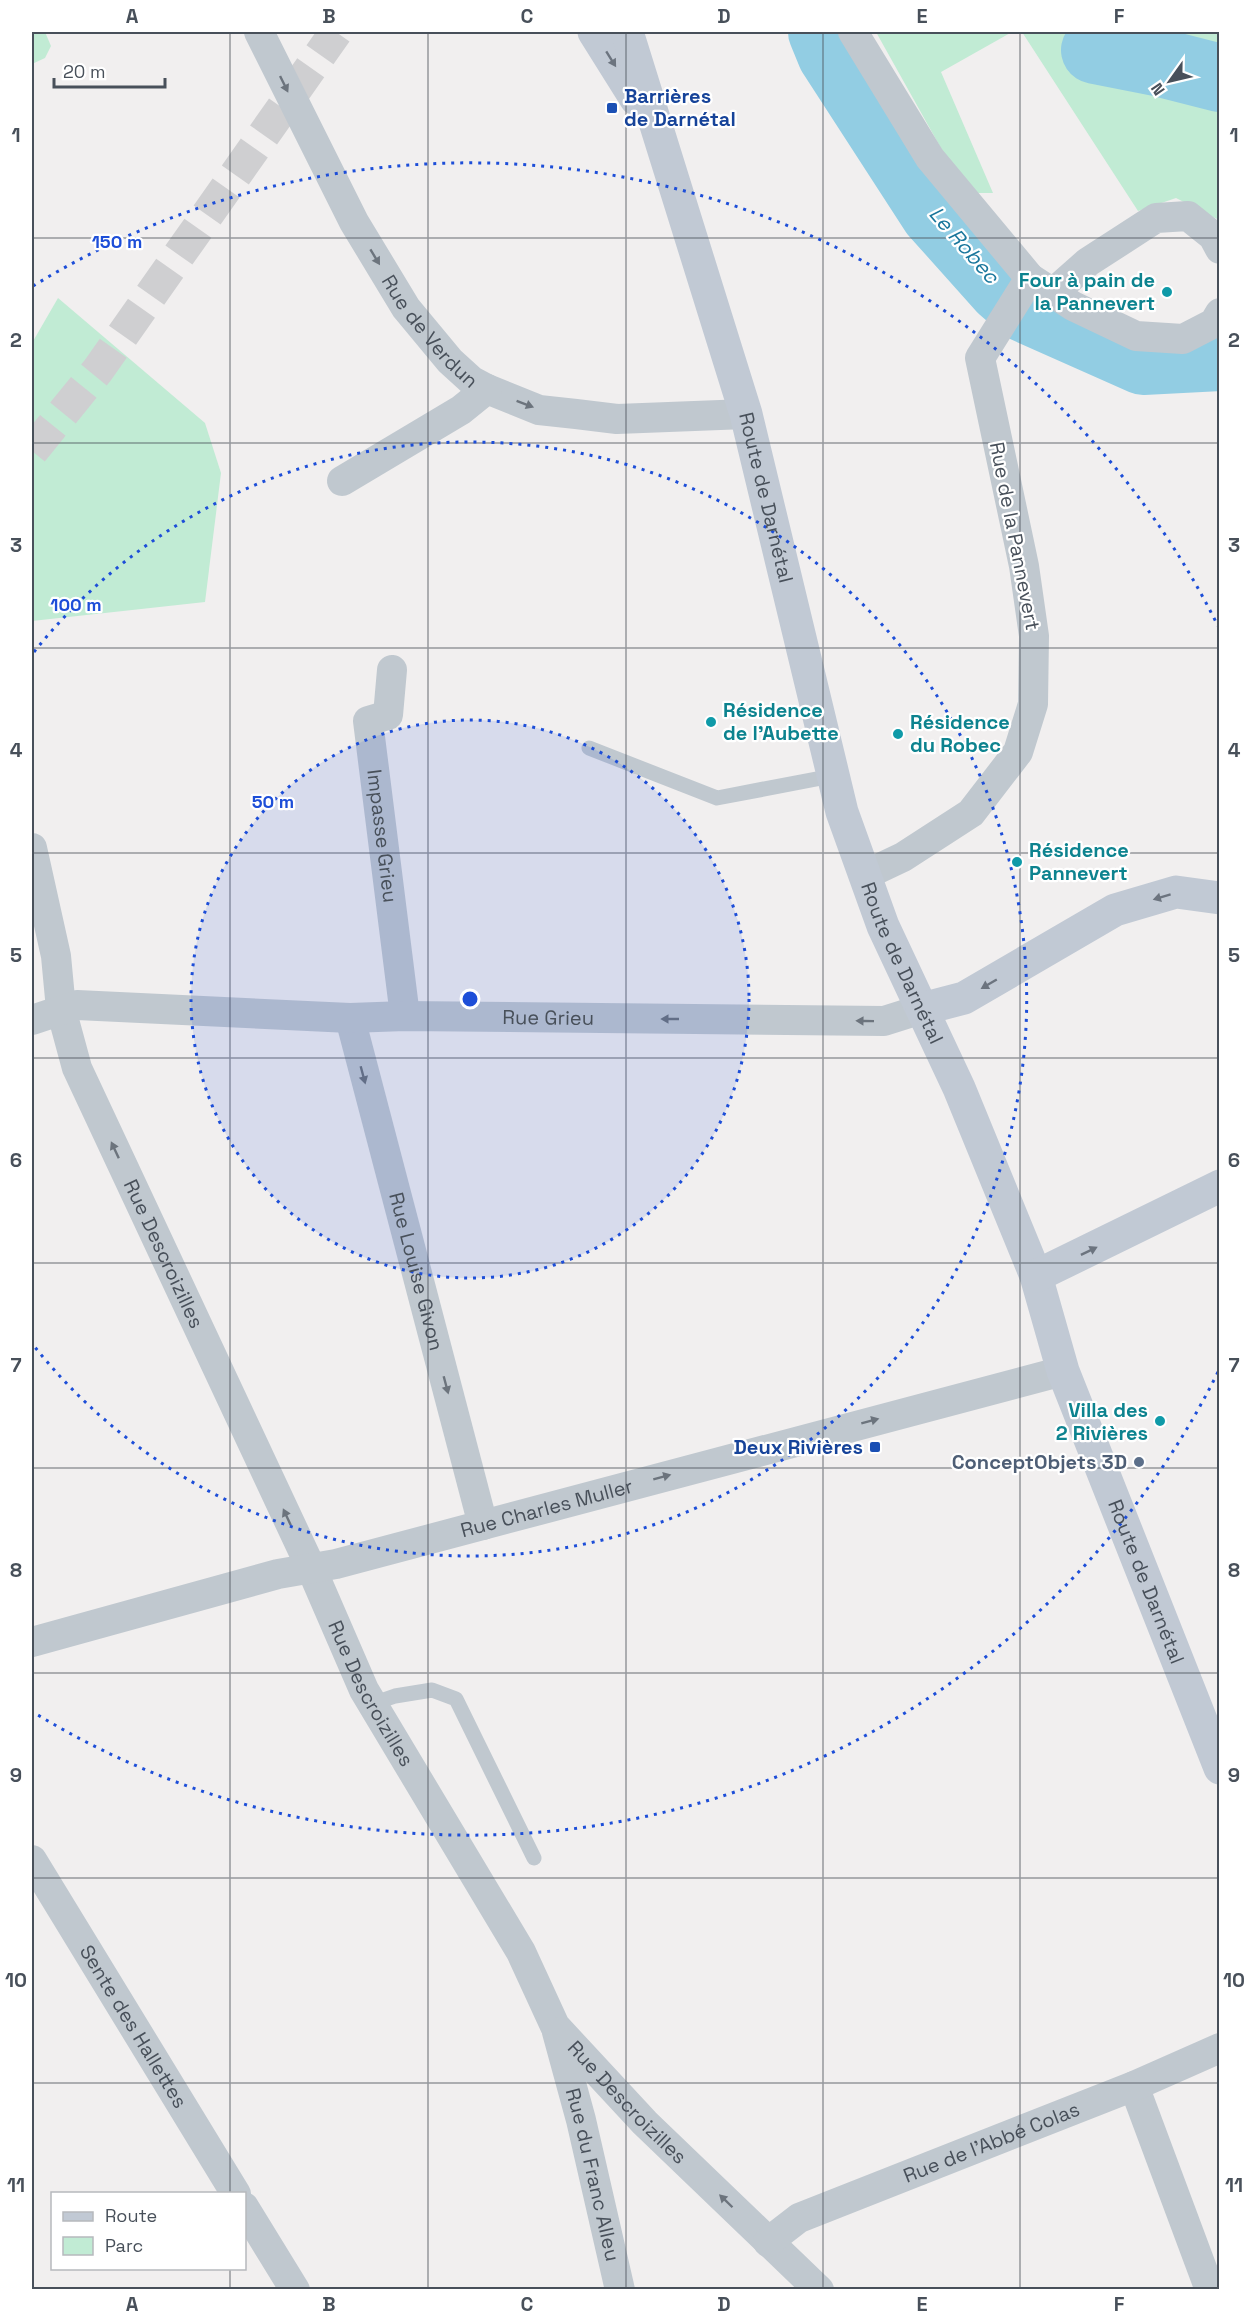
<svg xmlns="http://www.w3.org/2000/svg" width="1251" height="2321" font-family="'Space Grotesk',sans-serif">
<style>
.green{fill:#c1ebd4}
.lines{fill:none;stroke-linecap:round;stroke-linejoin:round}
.river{stroke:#92cde3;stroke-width:68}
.secondary-tunnel{stroke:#cfcfd1;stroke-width:33;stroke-dasharray:33 16;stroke-linecap:butt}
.lane{stroke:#c0c8cf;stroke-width:15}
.street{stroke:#c0c8cf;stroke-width:30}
.secondary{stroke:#c1c9d4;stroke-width:33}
.oneway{fill:#6c747f}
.oneway2{fill:#6c747d}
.grid{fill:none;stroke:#48505a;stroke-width:1.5;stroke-opacity:0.55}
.ring{fill:none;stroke:#1d4ed8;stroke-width:3;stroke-dasharray:3 6}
.transit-dot{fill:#1a4fb4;stroke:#fff;stroke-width:2}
.culture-dot{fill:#0f9aa8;stroke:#fff;stroke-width:2}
.service-dot{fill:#5c6f8a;stroke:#fff;stroke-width:2}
.labels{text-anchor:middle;stroke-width:4.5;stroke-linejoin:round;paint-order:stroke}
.transit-label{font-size:20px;font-weight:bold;fill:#164399;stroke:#fff;text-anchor:start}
.culture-label{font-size:20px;font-weight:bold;fill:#0d838f;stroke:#fff;text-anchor:start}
.street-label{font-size:20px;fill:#48505a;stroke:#fff}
.service-label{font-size:20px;font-weight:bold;fill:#4e5e75;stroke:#fff;text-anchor:end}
.water-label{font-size:21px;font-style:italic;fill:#1a779c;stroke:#fff}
.centre{fill:#1d4ed8;stroke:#fff;stroke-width:3}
.ring-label{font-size:18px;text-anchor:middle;font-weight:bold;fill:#1d4ed8;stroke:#fff;stroke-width:4.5;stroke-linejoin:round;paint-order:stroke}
.neatline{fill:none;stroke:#48505a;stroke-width:2}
.grid-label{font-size:20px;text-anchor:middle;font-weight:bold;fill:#48505a}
</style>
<rect width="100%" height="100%" fill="#f1efef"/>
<!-- green -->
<g class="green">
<polygon points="32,32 45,32 51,46 45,58 32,64"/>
<polygon points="876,32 1012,32 941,72 993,193 966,193"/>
<polygon points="1022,32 1219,32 1219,220 1176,198 1138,211"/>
<polygon points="58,298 205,423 221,473 205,602 32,621 32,343"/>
</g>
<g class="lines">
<!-- river -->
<g class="river">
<polyline points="822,32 831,54 934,213 1002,289 1024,308 1143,361 1220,357"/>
<polyline points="1095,50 1161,63 1220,78"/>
</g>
<!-- secondary-tunnel -->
<polyline class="secondary-tunnel" points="32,451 98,370 336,32"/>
<!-- lane -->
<g class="lane">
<polyline points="589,748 717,798 832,776"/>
<polyline points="372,1704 395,1696 432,1690 456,1699 534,1858"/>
</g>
<!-- street -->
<g class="street">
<path id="s1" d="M259 32 354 222 406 308 450 361 472 381 487 389 539 410 576 414 617 419 746 414"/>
<polyline points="853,32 930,158 1030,278 1073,306 1136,336 1183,339 1214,323 1220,313"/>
<polyline points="1053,293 1088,262 1156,218 1188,216 1213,236 1220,249"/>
<polyline points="342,481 461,410 487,389"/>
<path id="s2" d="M392 670 388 715 368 721 405 1016"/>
<path id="s3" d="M32 848 56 956 61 1009 77 1068 312 1570 364 1690 521 1952 555 2026 645 2123 819 2290"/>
<polyline points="865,875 903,857 971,813 1018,752 1033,704 1034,636 1024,566 980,358 1030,278"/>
<path id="s4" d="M350 1018 483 1525"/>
<path id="s5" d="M32 1020 77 1005 350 1018 405 1016 884 1021 922 1009"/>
<path id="s6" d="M32 1642 278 1574 336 1564 1063 1371"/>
<path id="s7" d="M32 1860 236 2194"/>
<path id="s8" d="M557 2032 581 2120 620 2290"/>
<polyline points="1134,2086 1210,2290"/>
<polyline points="244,2207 295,2290"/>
<path id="s9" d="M768 2242 799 2218 1134 2086 1220 2048"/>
</g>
<!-- secondary -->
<g class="secondary">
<polyline points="594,32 636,99"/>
<path id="s10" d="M627 32 746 414 842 812 883 926 959 1088 1036 1276 1063 1371 1220 1768"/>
<polyline points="922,1009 964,998 1115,910 1176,892 1220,898"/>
<polyline points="1036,1276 1220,1186"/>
</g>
</g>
<!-- one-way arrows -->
<defs><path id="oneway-solid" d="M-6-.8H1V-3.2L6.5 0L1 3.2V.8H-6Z" transform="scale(1.5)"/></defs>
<g class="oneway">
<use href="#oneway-solid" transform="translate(611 59) rotate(58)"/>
<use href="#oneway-solid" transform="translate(1162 897) rotate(163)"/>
<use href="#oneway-solid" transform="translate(989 984) rotate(150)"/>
<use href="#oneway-solid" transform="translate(1089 1251) rotate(-26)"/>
</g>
<g class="oneway2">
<use href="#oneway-solid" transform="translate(284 84) rotate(64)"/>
<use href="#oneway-solid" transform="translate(375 257) rotate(59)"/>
<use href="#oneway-solid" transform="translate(525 404) rotate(21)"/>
<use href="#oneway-solid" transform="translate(670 1019) rotate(-180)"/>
<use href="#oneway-solid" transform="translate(865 1021) rotate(-179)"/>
<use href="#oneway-solid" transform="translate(363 1075) rotate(75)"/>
<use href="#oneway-solid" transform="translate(115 1150) rotate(-115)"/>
<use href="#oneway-solid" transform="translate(446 1385) rotate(75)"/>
<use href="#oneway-solid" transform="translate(870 1421) rotate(-15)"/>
<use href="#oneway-solid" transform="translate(662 1477) rotate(-15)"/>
<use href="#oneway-solid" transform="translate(287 1517) rotate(-115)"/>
<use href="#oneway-solid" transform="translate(726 2201) rotate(-136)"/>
</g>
<!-- grid -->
<path class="grid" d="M230 32V2194M428 32V2290M626 32V2290M823 32V2290M1020 32V2290M32 238H1220M32 443H1220M32 648H1220M32 853H1220M32 1058H1220M32 1263H1220M32 1468H1220M32 1673H1220M32 1878H1220M32 2083H1220M230 2268V2290"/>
<!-- distance rings -->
<circle cx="470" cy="999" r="279" fill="#1d4ed8" fill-opacity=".12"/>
<g class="ring">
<circle cx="470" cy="999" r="279"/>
<path d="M34 652A557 557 0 1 1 34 1346"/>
<path d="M1218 1372A836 836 0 0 1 33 1712M33 286A836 836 0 0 1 1218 626"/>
</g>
<!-- markers -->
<g class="transit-dot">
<rect x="606" y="102" width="12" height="12" rx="3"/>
<rect x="869" y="1441" width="12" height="12" rx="3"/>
</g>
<g class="culture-dot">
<circle cx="1167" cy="292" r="6"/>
<circle cx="711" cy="722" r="6"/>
<circle cx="898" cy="734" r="6"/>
<circle cx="1017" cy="862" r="6"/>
<circle cx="1160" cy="1421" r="6"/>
</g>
<circle class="service-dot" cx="1139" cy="1462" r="6"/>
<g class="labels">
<!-- transit labels -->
<g class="transit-label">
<text x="624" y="103">Barrières<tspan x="624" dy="23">de Darnétal</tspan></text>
<text x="863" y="1454" text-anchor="end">Deux Rivières</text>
</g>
<!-- culture labels -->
<g class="culture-label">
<text x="1155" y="287" text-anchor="end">Four à pain de<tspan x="1155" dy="23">la Pannevert</tspan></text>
<text x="723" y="717">Résidence<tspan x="723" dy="23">de l'Aubette</tspan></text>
<text x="910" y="729">Résidence<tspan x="910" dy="23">du Robec</tspan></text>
<text x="1029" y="857">Résidence<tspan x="1029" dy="23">Pannevert</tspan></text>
<text x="1148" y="1417" text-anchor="end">Villa des<tspan x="1148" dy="23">2 Rivières</tspan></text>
</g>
<!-- street labels -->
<g class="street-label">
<text dy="7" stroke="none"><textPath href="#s1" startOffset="346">Rue de Verdun</textPath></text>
<text dy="7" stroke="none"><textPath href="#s10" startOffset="486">Route de Darnétal</textPath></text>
<text transform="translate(1015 536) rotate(79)" y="7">Rue de la Pannevert</text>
<text dy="7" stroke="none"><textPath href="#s2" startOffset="182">Impasse Grieu</textPath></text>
<text dy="7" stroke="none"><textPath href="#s10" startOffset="972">Route de Darnétal</textPath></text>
<text dy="7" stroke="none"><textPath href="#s5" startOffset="519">Rue Grieu</textPath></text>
<text dy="7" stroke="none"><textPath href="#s3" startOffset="430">Rue Descroizilles</textPath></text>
<text dy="7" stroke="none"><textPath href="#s4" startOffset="262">Rue Louise Givon</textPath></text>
<text dy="7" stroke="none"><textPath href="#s6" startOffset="532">Rue Charles Muller</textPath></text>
<text dy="7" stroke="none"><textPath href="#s10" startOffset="1638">Route de Darnétal</textPath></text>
<text dy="7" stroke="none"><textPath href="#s3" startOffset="916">Rue Descroizilles</textPath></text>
<text dy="7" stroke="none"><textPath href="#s7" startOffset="195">Sente des Hallettes</textPath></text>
<text dy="7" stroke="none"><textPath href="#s3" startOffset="1402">Rue Descroizilles</textPath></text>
<text dy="7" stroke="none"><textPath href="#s9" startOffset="246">Rue de l'Abbé Colas</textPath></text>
<text dy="7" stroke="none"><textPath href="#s8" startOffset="147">Rue du Franc Alleu</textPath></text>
</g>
<!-- service labels -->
<g class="service-label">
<text x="1127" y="1469">ConceptObjets 3D</text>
</g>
<!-- water labels -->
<g class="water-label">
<text transform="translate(964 245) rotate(49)" y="7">Le Robec</text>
</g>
</g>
<circle cx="470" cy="999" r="9" class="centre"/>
<g class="ring-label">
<text x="117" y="248">150 m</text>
<text x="76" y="611">100 m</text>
<text x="273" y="808">50 m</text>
</g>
<!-- border -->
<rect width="1251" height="2321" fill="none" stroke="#ffffff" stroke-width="66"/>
<!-- legend -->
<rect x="51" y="2192" width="195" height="78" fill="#ffffff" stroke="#b6b9bd" stroke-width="1.5"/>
<rect x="63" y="2212" width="30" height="9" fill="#c1c9d4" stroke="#b6b9bd" stroke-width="1.5"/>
<text x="105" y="2222" font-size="18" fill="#48505a">Route</text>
<rect x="63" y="2237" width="30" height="18" fill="#c1ebd4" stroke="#b6b9bd" stroke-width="1.5"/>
<text x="105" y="2252" font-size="18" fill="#48505a">Parc</text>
<!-- north arrow -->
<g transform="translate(1170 81) rotate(236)" stroke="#ffffff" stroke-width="4.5" paint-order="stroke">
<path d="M0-4.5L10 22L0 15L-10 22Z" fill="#48505a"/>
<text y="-9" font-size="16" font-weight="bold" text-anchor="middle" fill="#48505a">N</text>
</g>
<!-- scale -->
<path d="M54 78v9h111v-9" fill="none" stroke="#48505a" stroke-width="3"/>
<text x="63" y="78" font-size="18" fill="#48505a" stroke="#ffffff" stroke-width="4.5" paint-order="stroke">20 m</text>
<rect x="33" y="33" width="1185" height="2255" class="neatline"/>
<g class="grid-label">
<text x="132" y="23">A</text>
<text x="329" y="23">B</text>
<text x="527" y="23">C</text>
<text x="724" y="23">D</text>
<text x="922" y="23">E</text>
<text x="1119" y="23">F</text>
<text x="16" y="142">1</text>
<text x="1234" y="142">1</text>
<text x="16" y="347">2</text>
<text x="1234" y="347">2</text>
<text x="16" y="552">3</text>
<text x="1234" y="552">3</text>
<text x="16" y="757">4</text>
<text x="1234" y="757">4</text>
<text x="16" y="962">5</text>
<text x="1234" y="962">5</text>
<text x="16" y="1167">6</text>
<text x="1234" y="1167">6</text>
<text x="16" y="1372">7</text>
<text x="1234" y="1372">7</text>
<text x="16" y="1577">8</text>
<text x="1234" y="1577">8</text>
<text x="16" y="1782">9</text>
<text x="1234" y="1782">9</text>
<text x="16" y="1987">10</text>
<text x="1234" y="1987">10</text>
<text x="16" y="2192">11</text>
<text x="1234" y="2192">11</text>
<text x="132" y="2311">A</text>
<text x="329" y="2311">B</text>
<text x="527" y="2311">C</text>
<text x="724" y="2311">D</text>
<text x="922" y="2311">E</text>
<text x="1119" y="2311">F</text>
</g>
</svg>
